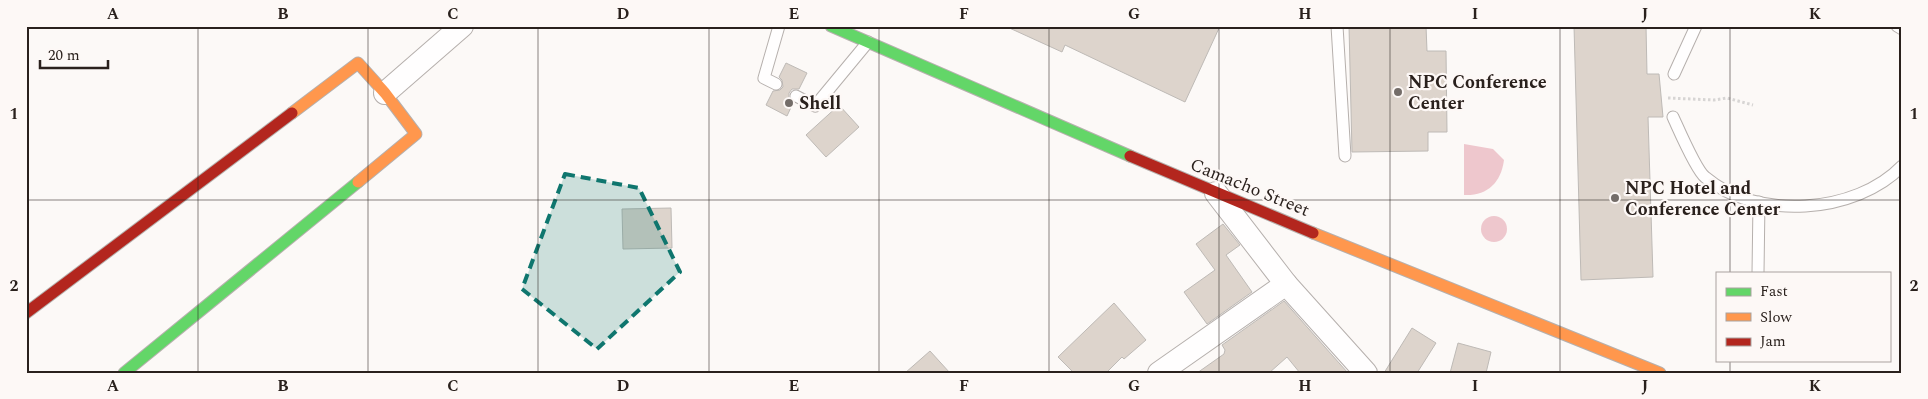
<svg xmlns="http://www.w3.org/2000/svg" width="1928" height="399" font-family="Spectral,serif">
<style>
.water{fill:#eec7cd}
.building{fill:#ddd4cc;stroke:#bebab6}
.lines{fill:none;stroke-linecap:round;stroke-linejoin:round}
.lane-casing{stroke:#b6b0ad;stroke-width:13}
.street-casing{stroke:#b6b0ad;stroke-width:24}
.fast-casing{stroke:#b6b0ad;stroke-width:13}
.slow-casing{stroke:#b6b0ad;stroke-width:13}
.jam-casing{stroke:#b6b0ad;stroke-width:13}
.path{stroke:#d7d5d4;stroke-width:3;stroke-dasharray:2.5 2.5;stroke-linecap:butt}
.lane{stroke:#fffefe;stroke-width:11}
.street{stroke:#fffefe;stroke-width:22}
.fast{stroke:#63d668;stroke-width:11}
.slow{stroke:#ff974d;stroke-width:11}
.jam{stroke:#b3261e;stroke-width:11}
.marked{fill:#0f766e;fill-opacity:0.2;stroke:#0f766e;stroke-width:4;stroke-dasharray:10 6;stroke-linejoin:round}
.grid{fill:none;stroke:#2a211d;stroke-width:1;stroke-opacity:0.55}
.poi-dot{fill:#746d69;stroke:#fdf8f6;stroke-width:2}
.labels{text-anchor:middle;stroke-width:4.5;stroke-linejoin:round;paint-order:stroke}
.poi-label{font-size:18px;font-weight:bold;fill:#2a211d;stroke:#fdf8f6;text-anchor:start}
.street-label{font-size:18px;fill:#2a211d;stroke:#fdf8f6}
.neatline{fill:none;stroke:#2a211d;stroke-width:2}
.grid-label{font-size:16px;text-anchor:middle;font-weight:bold;fill:#2a211d}
</style>
<rect width="100%" height="100%" fill="#fcf9f7"/>
<!-- water -->
<g class="water">
<path d="M1464 144 1493 149 1504 160C1501 183 1487 196 1464 195Z"/>
<circle cx="1494" cy="229" r="13"/>
</g>
<!-- building -->
<g class="building">
<polygon points="1005,26 1220,26 1185,102 1065,45 1062,52"/>
<polygon points="1349,26 1426,26 1427,51 1446,51 1447,132 1428,132 1428,151 1352,152"/>
<polygon points="1574,26 1646,26 1647,74 1659,74 1663,117 1648,117 1653,277 1581,280"/>
<polygon points="786,63 807,73 799,89 792,89 789,93 789,100 793,103 787,116 766,105 773,91 780,90 783,87 782,80 779,77"/>
<polygon points="839,105 859,127 826,157 806,135"/>
<polygon points="671,208 672,248 623,249 622,209"/>
<polygon points="1223,224 1240,245 1226,255 1252,292 1207,324 1184,292 1215,270 1196,244"/>
<polygon points="1284,301 1348,373 1300,373 1287,357 1269,373 1197,373 1224,354 1225,350 1222,345"/>
<polygon points="1114,303 1146,340 1124,359 1122,357 1106,373 1074,373 1058,357"/>
<polygon points="1412,328 1436,343 1417,373 1384,373"/>
<polygon points="1458,343 1491,352 1486,373 1450,373"/>
<polygon points="930,351 950,373 905,373"/>
</g>
<g class="lines">
<!-- lane casing -->
<g class="lane-casing">
<g id="lane">
<polyline points="1337,26 1345,156"/>
<polyline points="1897,26 1902,29"/>
<polyline points="1674,74 1696,26"/>
<polyline points="776,84 764,78 779,26"/>
<polyline points="796,96 815,106 868,42"/>
<path d="M1673 117C1679 130 1696 170 1705 177 1756 221 1856 214 1902 166"/>
<polyline points="1758,273 1759,202"/>
</g>
</g>
<!-- street casing -->
<g class="street-casing">
<g id="street">
<polyline points="385,93 462,26"/>
<polyline points="1216,193 1286,284 1366,373"/>
<polyline points="1159,373 1286,284"/>
</g>
</g>
<!-- fast casing -->
<g class="fast-casing">
<g id="fast">
<polyline points="831,26 1130,156"/>
<polyline points="124,373 358,182"/>
</g>
</g>
<!-- slow casing -->
<g class="slow-casing">
<g id="slow">
<polyline points="292,113 358,63 385,93 416,134 358,182"/>
<polyline points="1313,233 1660,373"/>
</g>
</g>
<!-- jam casing -->
<g class="jam-casing">
<g id="jam">
<polyline points="1130,156 1313,233"/>
<polyline points="26,313 292,113"/>
</g>
</g>
<!-- path -->
<polyline class="path" points="1668,98 1714,100 1727,98 1753,105"/>
<!-- lane -->
<use href="#lane" class="lane"/>
<!-- street -->
<use href="#street" class="street"/>
<!-- fast -->
<use href="#fast" class="fast"/>
<!-- slow -->
<use href="#slow" class="slow"/>
<!-- jam -->
<use href="#jam" class="jam"/>
</g>
<!-- marked area -->
<path class="marked" d="M565 174 639 188 680 272 597 349 522 289Z"/>
<!-- grid -->
<path class="grid" d="M198 26V373M368 26V373M538 26V373M709 26V373M879 26V373M1049 26V373M1219 26V373M1390 26V373M1560 26V373M1730 26V273M26 200H1902M1730 360V373"/>
<!-- markers -->
<g class="poi-dot">
<circle cx="1398" cy="92" r="5"/>
<circle cx="789" cy="103" r="5"/>
<circle cx="1615" cy="198" r="5"/>
</g>
<g class="labels">
<!-- poi labels -->
<g class="poi-label">
<text x="1408" y="88">NPC Conference<tspan x="1408" dy="21">Center</tspan></text>
<text x="799" y="109">Shell</text>
<text x="1625" y="194">NPC Hotel and<tspan x="1625" dy="21">Conference Center</tspan></text>
</g>
<!-- street labels -->
<g class="street-label">
<text transform="translate(1250 187) rotate(22)" y="6">Camacho Street</text>
</g>
</g>
<!-- border -->
<rect width="1928" height="399" fill="none" stroke="#fdf8f6" stroke-width="55"/>
<!-- legend -->
<rect x="1716" y="272" width="175" height="90" fill="#fdf8f6" stroke="#a9a29f"/>
<rect x="1726" y="288" width="25" height="8" fill="#63d668" stroke="#a9a29f"/>
<text x="1760" y="296" font-size="15" fill="#2a211d">Fast</text>
<rect x="1726" y="313" width="25" height="8" fill="#ff974d" stroke="#a9a29f"/>
<text x="1760" y="322" font-size="15" fill="#2a211d">Slow</text>
<rect x="1726" y="338" width="25" height="8" fill="#b3261e" stroke="#a9a29f"/>
<text x="1760" y="346" font-size="15" fill="#2a211d">Jam</text>
<!-- scale -->
<path d="M40 60v8h68v-8" fill="none" stroke="#2a211d" stroke-width="2.5"/>
<text x="48" y="60" font-size="15" fill="#2a211d" stroke="#fdf8f6" stroke-width="4" paint-order="stroke">20 m</text>
<rect x="28" y="28" width="1872" height="344" class="neatline"/>
<g class="grid-label">
<text x="113" y="19">A</text>
<text x="283" y="19">B</text>
<text x="453" y="19">C</text>
<text x="623" y="19">D</text>
<text x="794" y="19">E</text>
<text x="964" y="19">F</text>
<text x="1134" y="19">G</text>
<text x="1305" y="19">H</text>
<text x="1475" y="19">I</text>
<text x="1645" y="19">J</text>
<text x="1815" y="19">K</text>
<text x="14" y="119">1</text>
<text x="1914" y="119">1</text>
<text x="14" y="291">2</text>
<text x="1914" y="291">2</text>
<text x="113" y="391">A</text>
<text x="283" y="391">B</text>
<text x="453" y="391">C</text>
<text x="623" y="391">D</text>
<text x="794" y="391">E</text>
<text x="964" y="391">F</text>
<text x="1134" y="391">G</text>
<text x="1305" y="391">H</text>
<text x="1475" y="391">I</text>
<text x="1645" y="391">J</text>
<text x="1815" y="391">K</text>
</g>
</svg>
